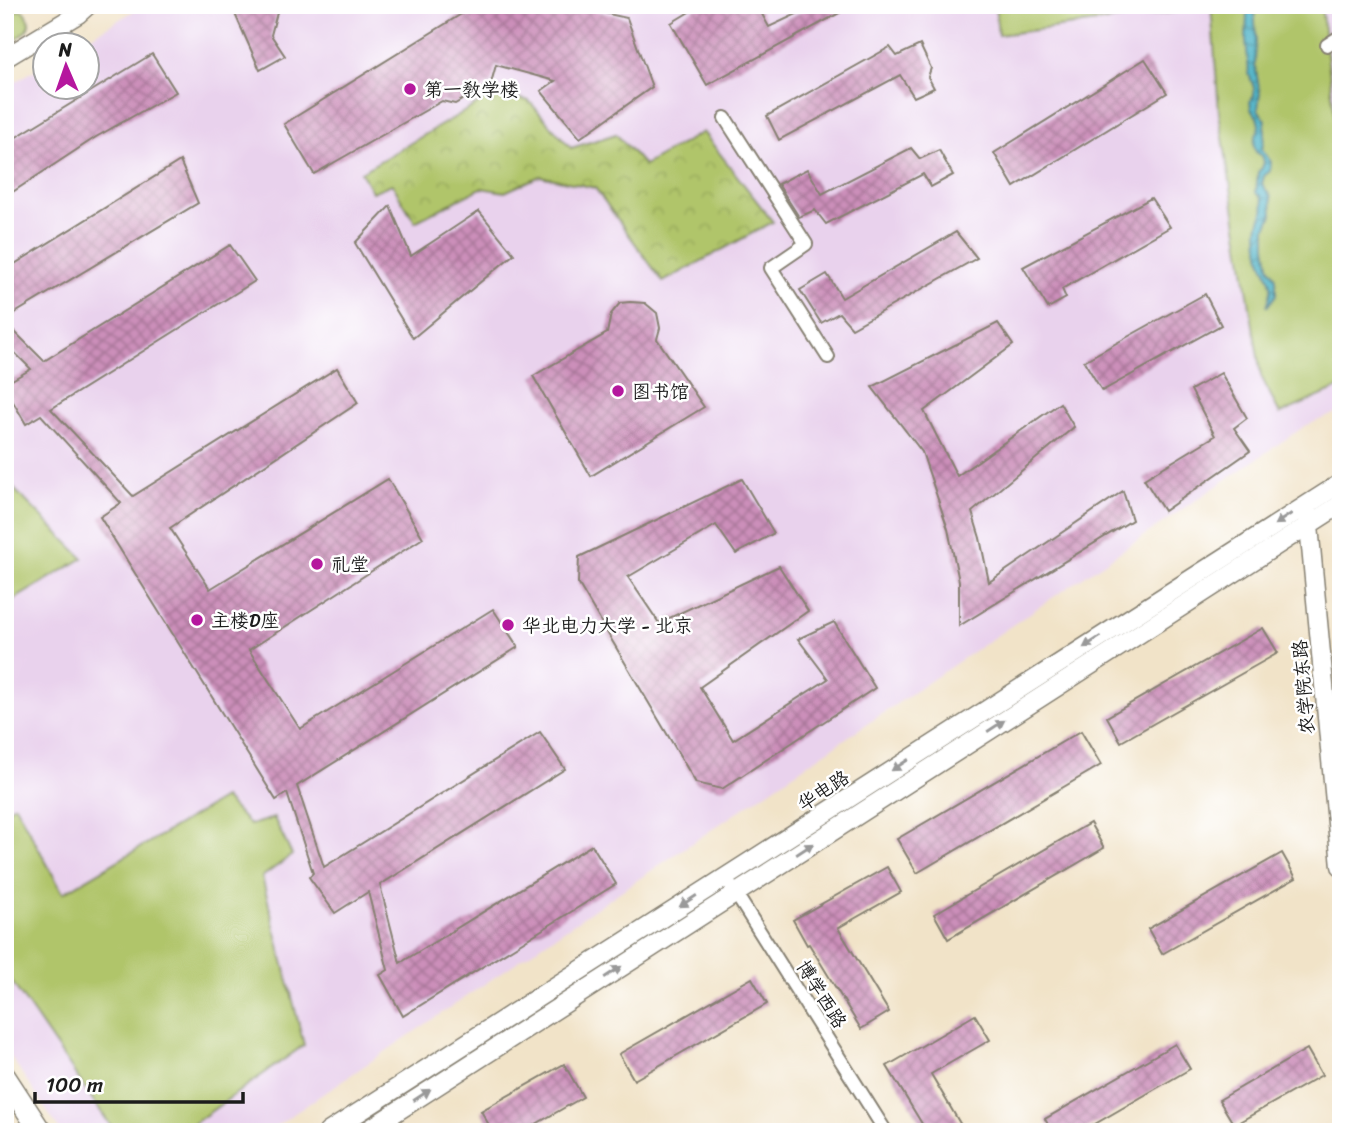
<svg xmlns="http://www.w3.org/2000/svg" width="1346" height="1137" font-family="Sriracha,'LXGW WenKai TC',sans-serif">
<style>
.built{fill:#e9d2ed}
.green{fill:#b0c56a;stroke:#667043;stroke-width:2}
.park{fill:url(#park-crowns);stroke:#667043;stroke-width:2}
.water{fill:url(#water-waves);stroke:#326670;stroke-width:2}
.building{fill:url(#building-cross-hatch)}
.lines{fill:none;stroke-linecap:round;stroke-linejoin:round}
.street-casing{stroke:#868072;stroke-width:16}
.secondary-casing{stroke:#868072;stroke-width:21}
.primary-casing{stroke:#868072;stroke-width:24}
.street{stroke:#fff;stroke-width:12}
.secondary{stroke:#fff;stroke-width:18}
.primary{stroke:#fff;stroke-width:21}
.oneway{fill:#999}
.poi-dot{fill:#b5179e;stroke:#fff;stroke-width:2.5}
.labels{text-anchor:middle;stroke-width:5;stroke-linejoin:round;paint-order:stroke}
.poi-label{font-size:19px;fill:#1c1c1c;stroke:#fff;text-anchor:start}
.street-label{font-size:19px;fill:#1c1c1c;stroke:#fff}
</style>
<defs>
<pattern id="park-crowns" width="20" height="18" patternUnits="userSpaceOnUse" patternTransform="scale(1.75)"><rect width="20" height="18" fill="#b0c56a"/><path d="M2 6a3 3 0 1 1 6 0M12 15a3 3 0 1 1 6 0" fill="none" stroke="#97a95b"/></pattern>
<pattern id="water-waves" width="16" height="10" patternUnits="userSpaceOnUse" patternTransform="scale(1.75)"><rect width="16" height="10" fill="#47b0c5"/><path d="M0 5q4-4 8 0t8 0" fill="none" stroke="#3a8e9f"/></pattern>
<pattern id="building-cross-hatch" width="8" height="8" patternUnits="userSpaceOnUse" patternTransform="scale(1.75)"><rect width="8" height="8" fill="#cc8fba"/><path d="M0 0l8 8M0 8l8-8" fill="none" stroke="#a57496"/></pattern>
</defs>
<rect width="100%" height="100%" fill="#fff"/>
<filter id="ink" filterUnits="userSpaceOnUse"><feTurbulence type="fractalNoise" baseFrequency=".0143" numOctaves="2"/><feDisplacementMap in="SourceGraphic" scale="14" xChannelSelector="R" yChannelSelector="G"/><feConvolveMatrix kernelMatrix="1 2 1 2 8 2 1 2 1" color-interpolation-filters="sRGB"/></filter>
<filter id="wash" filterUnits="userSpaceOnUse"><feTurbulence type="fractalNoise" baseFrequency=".00686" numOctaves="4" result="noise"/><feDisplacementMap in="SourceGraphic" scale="28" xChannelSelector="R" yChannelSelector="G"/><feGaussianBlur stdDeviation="1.57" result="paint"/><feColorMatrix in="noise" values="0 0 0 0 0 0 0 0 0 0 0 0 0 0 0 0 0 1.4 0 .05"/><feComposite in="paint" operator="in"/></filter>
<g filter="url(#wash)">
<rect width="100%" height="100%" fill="#f1e3c8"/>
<!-- built -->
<polygon class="built" points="144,5 1341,5 1341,411 1305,426 267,1132 61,1132 5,1048 5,88 45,64 46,88 88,88 88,46 76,45"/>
<!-- green -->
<g class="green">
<polygon points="995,5 1195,5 1195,9 998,35"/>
<polygon points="1211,5 1321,5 1341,167 1341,387 1280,414 1261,376 1219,113"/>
<path d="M22 10C40 28 20 36 5 46V15L12 11Z"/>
<polygon points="5,480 83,558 5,605"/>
<polygon points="224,798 250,825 274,818 292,855 262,877 304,1045 182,1132 115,1132 5,972 5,810 15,805 63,893"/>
</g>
<!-- park -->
<polygon class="park" points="496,93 529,101 571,148 616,134 644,165 703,132 773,222 663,282 595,188 540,176 505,192 481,188 415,222 392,184 372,192 361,172"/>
<!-- water -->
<path class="water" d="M1244 5H1254L1256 37 1255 65 1260 93 1258 109 1265 120V134L1262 149 1271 162 1270 171 1264 176 1262 184 1271 197 1272 215 1266 228V246L1269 265 1276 278V295L1267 307C1268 300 1272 292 1271 286 1270 278 1266 272 1263 265 1260 257 1258 241 1258 232 1258 216 1268 214 1261 196L1256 193 1258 172 1262 168 1264 162 1262 156 1256 152 1254 145 1255 137 1258 131 1259 125 1257 117 1251 109 1250 101 1254 96V88L1249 74 1246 40 1247 14Z"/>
<g id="blocks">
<!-- building -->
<g class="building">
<polygon points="231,5 279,5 271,35 285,56 260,70"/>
<polygon points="476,5 568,5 627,18 652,87 580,138 541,91 555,81 496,65 491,83 455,104 442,101 314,174 284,124"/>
<polygon points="701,5 757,5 769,27 816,5 854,5 707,85 671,23"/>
<polygon points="920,45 931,68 928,77 934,88 914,97 900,75 779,140 767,116 890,47 897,56"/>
<polygon points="152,54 176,92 96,137 11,193 5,180 5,144"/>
<polygon points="1145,59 1167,93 1014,187 994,153"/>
<polygon points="911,148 920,159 939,150 953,175 931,187 923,174 826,224 815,210 799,217 778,184 807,169 822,194"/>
<polygon points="180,161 198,203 5,319 5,270"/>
<polygon points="1151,198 1170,227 1062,289 1066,298 1048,308 1023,267"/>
<polygon points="390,206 411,256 479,211 514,254 413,338 355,243"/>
<polygon points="956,232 977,258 852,328 839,313 821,323 800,290 827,274 842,298"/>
<polygon points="230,245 255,281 51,409 133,496 337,368 358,403 170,528 210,589 388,479 423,538 249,650 300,729 493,609 518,647 297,786 324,867 540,732 565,769 380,885 400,963 592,845 616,884 403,1016 380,975 388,970 368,892 335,913 309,877 313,873 287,793 276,800 100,517 121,503 41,415 26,424 5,388 5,384 31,369 5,343 5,322 44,361"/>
<polygon points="1205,294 1221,325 1102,391 1084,361"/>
<polygon points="630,302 645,303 657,313 660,328 657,339 704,407 591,476 533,376 607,333 611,314 620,303"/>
<polygon points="998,323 1013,345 924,411 957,476 1060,403 1074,427 972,512 980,538 989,582 1123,491 1132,520 959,626 959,581 948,529 922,452 872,387"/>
<polygon points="1221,373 1247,418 1234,428 1250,451 1164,511 1144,479 1215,436 1191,390"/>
<polygon points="742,479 774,533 736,554 716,525 628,577 659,623 779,566 808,611 700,687 733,740 828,679 798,639 834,622 875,688 722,789 696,783 578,583 579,557"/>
<polygon points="1263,628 1278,653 1121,742 1107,717"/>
<polygon points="1081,731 1101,765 917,873 897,839"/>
<polygon points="1090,823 1104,848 948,939 934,914"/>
<polygon points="1282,853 1296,878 1162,954 1148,929"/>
<polygon points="887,867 901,892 838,928 889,1012 861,1029 809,944 807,945 793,920"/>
<polygon points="752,978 767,1004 634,1080 619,1054"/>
<polygon points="975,1015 990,1040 931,1074 965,1132 927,1132 887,1066"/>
<polygon points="1175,1044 1190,1069 1081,1132 1052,1132 1045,1119"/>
<polygon points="1307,1049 1322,1075 1234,1125 1219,1100"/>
<polygon points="564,1064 583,1097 522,1132 493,1132 481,1111"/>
</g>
</g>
</g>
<g filter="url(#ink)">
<use href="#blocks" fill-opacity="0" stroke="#868072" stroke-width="2"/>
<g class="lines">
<!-- street casing -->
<g class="street-casing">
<g id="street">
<polyline points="1327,45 1341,36"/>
<polyline points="725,118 806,244 771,268 828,357"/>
<polyline points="731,886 886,1132"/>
</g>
</g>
<!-- secondary casing -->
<g class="secondary-casing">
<g id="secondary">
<polyline points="5,58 78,14 88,5"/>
<polyline points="1308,515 1341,866"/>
<polyline points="328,1132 1341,483"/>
<polyline points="365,1132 1341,504"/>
</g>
</g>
<!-- primary casing -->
<g class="primary-casing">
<polyline id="primary" points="5,1077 41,1132"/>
</g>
<!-- street -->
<use href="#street" class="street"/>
<!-- secondary -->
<use href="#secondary" class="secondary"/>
<!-- primary -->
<use href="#primary" class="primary"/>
</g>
<!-- one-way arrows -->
<defs><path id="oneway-solid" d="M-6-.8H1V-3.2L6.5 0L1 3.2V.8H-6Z" transform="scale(1.75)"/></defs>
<g class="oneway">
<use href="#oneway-solid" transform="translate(1283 519) rotate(147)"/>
<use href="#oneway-solid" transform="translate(1092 642) rotate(147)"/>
<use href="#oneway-solid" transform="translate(996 726) rotate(-33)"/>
<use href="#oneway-solid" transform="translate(900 765) rotate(147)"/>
<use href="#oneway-solid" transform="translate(805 849) rotate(-33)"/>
<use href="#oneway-solid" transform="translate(688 901) rotate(147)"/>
<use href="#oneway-solid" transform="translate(613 972) rotate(-33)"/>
<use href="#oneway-solid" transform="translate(422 1095) rotate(-33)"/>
</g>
</g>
<!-- markers -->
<g class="poi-dot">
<circle cx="410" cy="89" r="7"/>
<circle cx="618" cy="391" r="7"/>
<circle cx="317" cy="564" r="7"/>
<circle cx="197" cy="620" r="7"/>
<circle cx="508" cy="625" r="7"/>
</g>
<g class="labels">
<!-- poi labels -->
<g class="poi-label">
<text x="424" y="96">第一教学楼</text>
<text x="632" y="398">图书馆</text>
<text x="331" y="571">礼堂</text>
<text x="211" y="627">主楼D座</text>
<text x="522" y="632">华北电力大学 - 北京</text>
</g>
<!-- street labels -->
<g class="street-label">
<text transform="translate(1303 687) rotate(-95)" y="7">农学院东路</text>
<text transform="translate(823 790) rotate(-33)" y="7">华电路</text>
<text transform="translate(822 994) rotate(58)" y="7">博学西路</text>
</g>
</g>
<!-- margin -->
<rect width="1346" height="1137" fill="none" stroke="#fff" stroke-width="28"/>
<!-- north arrow -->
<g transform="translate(66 66) rotate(358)"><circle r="33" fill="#ffffff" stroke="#a4a4a4" stroke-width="2"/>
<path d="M0-5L12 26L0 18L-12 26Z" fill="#b5179e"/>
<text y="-10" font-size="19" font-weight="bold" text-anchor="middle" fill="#1c1c1c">N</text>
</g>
<!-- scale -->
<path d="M35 1092v10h208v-10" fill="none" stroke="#1c1c1c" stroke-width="3.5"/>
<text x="46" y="1092" font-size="21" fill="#1c1c1c" stroke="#ffffff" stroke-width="5" paint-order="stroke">100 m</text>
</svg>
